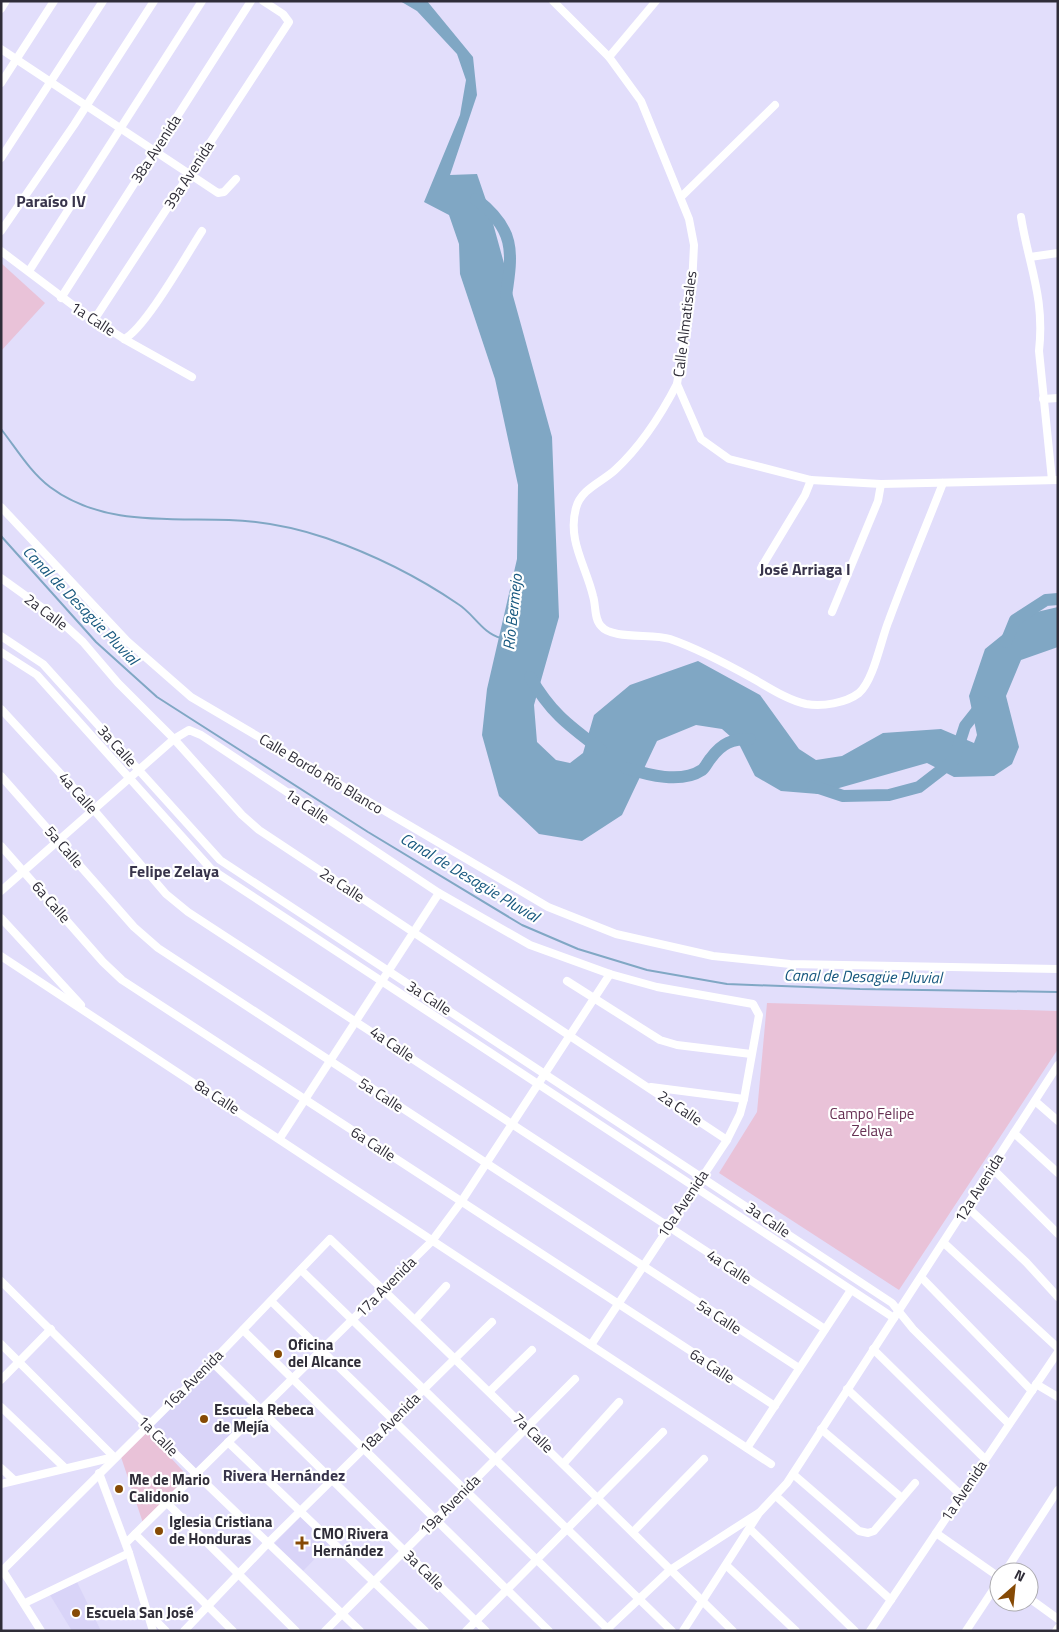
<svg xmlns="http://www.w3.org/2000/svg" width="1059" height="1632" font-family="'Titillium Web',sans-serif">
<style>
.built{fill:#d9d4f8}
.green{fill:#e9c2d8}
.water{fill:#80a7c4}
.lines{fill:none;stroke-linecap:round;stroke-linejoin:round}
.stream{stroke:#80a7c4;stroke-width:2}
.river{stroke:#80a7c4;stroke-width:12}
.minor{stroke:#fff;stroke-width:8}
.poi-dot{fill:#864a05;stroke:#fff;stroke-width:2}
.labels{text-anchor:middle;stroke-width:4.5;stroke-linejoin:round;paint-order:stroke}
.street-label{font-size:15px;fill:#2f2d38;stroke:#fff}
.park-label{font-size:15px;fill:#673053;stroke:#fff}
.poi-label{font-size:15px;font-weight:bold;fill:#2f2d38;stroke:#fff;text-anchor:start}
.neighbourhood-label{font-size:16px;font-weight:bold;fill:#38344b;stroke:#fff}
.water-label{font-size:16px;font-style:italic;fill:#17587f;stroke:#fff}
</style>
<rect width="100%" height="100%" fill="#e2defb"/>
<!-- built -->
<g class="built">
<polygon points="211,1367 256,1412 197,1470 153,1426"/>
<polygon points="302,1515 331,1542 303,1571 274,1544"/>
<polygon points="77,1582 101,1631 72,1631 50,1595"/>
</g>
<!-- green -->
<g class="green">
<polygon points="1,263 45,303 1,351"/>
<polygon points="767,1003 1058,1011 1058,1049 899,1290 719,1173 757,1112"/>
<polygon points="147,1432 183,1471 181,1483 143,1523 121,1457"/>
</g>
<!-- water -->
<polygon class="water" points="400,1 427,1 473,57 477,95 450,175 477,174 489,209 552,437 559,617 534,705 537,742 556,760 570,763 583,753 594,715 630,685 698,661 760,695 799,749 816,760 842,756 883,733 941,729 974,743 977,735 969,696 985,649 1028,614 1058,607 1058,647 1021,660 1006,696 1019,747 1012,764 994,776 954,777 927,763 818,794 781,791 755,776 739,744 722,729 696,725 657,741 622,815 582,841 539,834 499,796 482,735 487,689 517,559 518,485 495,379 460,274 459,244 449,215 424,202 460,115 466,80 457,54 417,11"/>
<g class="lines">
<!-- stream -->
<g class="stream">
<path d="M1 429C16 448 30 472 50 487 102 526 168 518 229 520 260 521 296 528 326 538 372 554 417 576 458 604 474 614 482 633 501 638"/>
<polyline points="1,536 96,642 157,697 368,832 522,925 578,949 647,970 727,984 860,989 1058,992"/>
</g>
<!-- river -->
<g class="river">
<path d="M476 199C515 229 513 251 506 296"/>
<polyline points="1006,642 1015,620 1046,600 1058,599"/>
<path d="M530 677C551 713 568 725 601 750"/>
<path d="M626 768C648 775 681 784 702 770 705 768 708 761 711 758 722 743 732 739 750 739"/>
<polyline points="813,786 843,796 889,795 919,787 954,760 965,726 984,702"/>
</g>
<!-- minor -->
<g class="minor">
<polyline points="553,1 609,57 641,101 689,219 694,245 692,286 677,384 701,439 729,459 811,480 881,484 1058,480"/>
<polyline points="1,9 6,1"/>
<polyline points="1,49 218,193 224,192 236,179"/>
<polyline points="609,57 656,1"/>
<polyline points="1,83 54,1"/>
<polyline points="1,158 103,1"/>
<polyline points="681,197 775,105"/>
<path d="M1021 217C1029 267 1045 297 1039 351L1052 480"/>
<polyline points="1,231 74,125 154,1"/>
<polyline points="1,251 78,309 124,339 192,377"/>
<polyline points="1030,257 1058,253"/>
<polyline points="29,271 202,1"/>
<polyline points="61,298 251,1"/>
<polyline points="94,320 289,22 283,14 263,1"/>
<path d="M124 339C145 329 187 254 202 231"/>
<path d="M677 384C661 415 641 446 615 470 602 482 581 489 576 508 567 540 586 566 593 596 596 605 594 619 601 626 612 640 653 633 670 639 699 649 725 663 752 678 768 687 787 700 806 704 822 707 846 703 859 693 874 680 881 639 889 620 906 574 925 529 943 483"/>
<polyline points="1043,399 1058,398"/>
<polyline points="1,507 127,641 191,697 548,907 616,934 713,956 790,964 1058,969"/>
<polyline points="761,568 805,495 811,480"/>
<polyline points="1,578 58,619 83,642 118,683 174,739 242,815 259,830 727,1140"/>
<polyline points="832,612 878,501 881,484"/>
<polyline points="1,636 43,664 220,860 892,1303 913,1329 1009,1424"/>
<polyline points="1,652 37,675 211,869 894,1318"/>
<polyline points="1,709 94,810 166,894 188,912 825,1329"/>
<polyline points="1,776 134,927 158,948 799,1368"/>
<polyline points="1,846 103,962 122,980 775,1406"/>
<polyline points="1,891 174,739 189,730 201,735 439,893 530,945 610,974 657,987 753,1004 759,1015 744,1099 740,1114 727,1140 591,1345"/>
<polyline points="1,918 81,1005"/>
<polyline points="1,956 771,1464"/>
<polyline points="567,981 660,1040 677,1045 751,1054"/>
<polyline points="651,1087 744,1099"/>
<polyline points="1035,1101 1058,1121"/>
<polyline points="1014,1133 1058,1173"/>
<polyline points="280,1138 439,893"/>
<polyline points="992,1168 1058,1234"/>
<polyline points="967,1207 1026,1262 1058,1297"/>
<polyline points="944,1243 1058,1348"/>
<polyline points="301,1270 672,1631"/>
<polyline points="921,1277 1032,1391"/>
<polyline points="1,1281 196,1474 360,1631"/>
<polyline points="271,1301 610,1631"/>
<polyline points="415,1320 446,1286"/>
<polyline points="243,1330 549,1631"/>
<polyline points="1,1344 114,1457"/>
<polyline points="873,1349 985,1459"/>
<polyline points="212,1362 486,1631"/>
<polyline points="1,1380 51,1329"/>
<polyline points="1036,1384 1058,1397"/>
<polyline points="847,1389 961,1495"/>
<polyline points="490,1391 532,1350"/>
<polyline points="1,1407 65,1468"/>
<polyline points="821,1429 902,1498"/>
<polyline points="228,1442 425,1631"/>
<polyline points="747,1448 851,1290"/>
<polyline points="564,1463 619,1402"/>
<polyline points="1,1468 14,1480"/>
<polyline points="99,1473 129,1553 153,1631"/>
<polyline points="793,1474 859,1531 868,1533 874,1531 915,1483"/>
<polyline points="1,1484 114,1457"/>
<polyline points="776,1496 891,1600"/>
<polyline points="167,1503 296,1631"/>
<polyline points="750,1529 855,1631"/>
<polyline points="633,1532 704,1459"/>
<polyline points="936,1533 999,1577"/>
<polyline points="135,1534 233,1631"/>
<polyline points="126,1543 432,1241 461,1202 610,974"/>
<polyline points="726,1565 796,1631"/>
<polyline points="3,1571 41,1631"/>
<path d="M1 1572 212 1362 330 1239C466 1368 599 1500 733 1631"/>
<polyline points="1005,1572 1058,1490"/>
<polyline points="1029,1598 1058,1619"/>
<polyline points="25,1603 129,1553"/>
<polyline points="148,1613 166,1631"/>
<polyline points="184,1631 268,1543 492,1322"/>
<polyline points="325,1631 575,1379"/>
<polyline points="466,1631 663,1432"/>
<polyline points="605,1631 670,1570 760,1512 787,1483 1058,1065"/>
<polyline points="683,1631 759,1513"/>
<polyline points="870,1631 1058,1352"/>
<polyline points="966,1631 999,1581"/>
<polyline points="1056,1631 1058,1628"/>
</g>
</g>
<!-- markers -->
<g class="poi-dot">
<circle cx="278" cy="1354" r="5"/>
<circle cx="204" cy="1419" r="5"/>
<circle cx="119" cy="1489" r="5"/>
<circle cx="159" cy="1531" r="5"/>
<path d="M299.5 1535.5h5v5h5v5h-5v5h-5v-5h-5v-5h5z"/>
<circle cx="76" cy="1613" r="5"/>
</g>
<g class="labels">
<!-- street labels -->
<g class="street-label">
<text transform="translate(156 149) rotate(-57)" y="5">38a Avenida</text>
<text transform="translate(189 175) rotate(-57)" y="5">39a Avenida</text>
<text transform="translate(93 319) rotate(33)" y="5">1a Calle</text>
<text transform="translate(685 324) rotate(-83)" y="5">Calle Almatisales</text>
<text transform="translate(46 612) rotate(37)" y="5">2a Calle</text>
<text transform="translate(117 746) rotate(48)" y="5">3a Calle</text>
<text transform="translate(321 774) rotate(31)" y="5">Calle Bordo Río Blanco</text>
<text transform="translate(78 793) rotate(48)" y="5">4a Calle</text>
<text transform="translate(307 806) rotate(34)" y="5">1a Calle</text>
<text transform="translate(64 847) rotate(49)" y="5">5a Calle</text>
<text transform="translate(342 885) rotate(33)" y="5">2a Calle</text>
<text transform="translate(51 902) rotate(49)" y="5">6a Calle</text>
<text transform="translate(429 998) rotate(33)" y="5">3a Calle</text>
<text transform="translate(392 1044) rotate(34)" y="5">4a Calle</text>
<text transform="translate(381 1095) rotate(33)" y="5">5a Calle</text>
<text transform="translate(217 1097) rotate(33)" y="5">8a Calle</text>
<text transform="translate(680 1108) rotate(34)" y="5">2a Calle</text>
<text transform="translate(373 1144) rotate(33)" y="5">6a Calle</text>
<text transform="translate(979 1188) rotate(-58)" y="5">12a Avenida</text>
<text transform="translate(683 1204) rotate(-56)" y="5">10a Avenida</text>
<text transform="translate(768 1220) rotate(34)" y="5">3a Calle</text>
<text transform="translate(729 1267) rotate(33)" y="5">4a Calle</text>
<text transform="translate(386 1287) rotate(-45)" y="5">17a Avenida</text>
<text transform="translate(719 1317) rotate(33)" y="5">5a Calle</text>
<text transform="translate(712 1366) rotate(33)" y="5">6a Calle</text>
<text transform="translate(193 1380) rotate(-45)" y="5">16a Avenida</text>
<text transform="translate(390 1423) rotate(-45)" y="5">18a Avenida</text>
<text transform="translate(533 1433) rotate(44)" y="5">7a Calle</text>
<text transform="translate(158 1436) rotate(45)" y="5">1a Calle</text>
<text transform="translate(964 1491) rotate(-56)" y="5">1a Avenida</text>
<text transform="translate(450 1505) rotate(-45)" y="5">19a Avenida</text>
<text transform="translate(424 1570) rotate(44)" y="5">3a Calle</text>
</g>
<!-- park labels -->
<g class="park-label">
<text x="872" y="1119">Campo Felipe<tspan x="872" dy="17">Zelaya</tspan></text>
</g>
<!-- poi labels -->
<g class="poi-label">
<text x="288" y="1350">Oficina<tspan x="288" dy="17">del Alcance</tspan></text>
<text x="214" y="1415">Escuela Rebeca<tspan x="214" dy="17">de Mejía</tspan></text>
<text x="129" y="1485">Me de Mario<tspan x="129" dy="17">Calidonio</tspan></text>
<text x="169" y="1527">Iglesia Cristiana<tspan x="169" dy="17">de Honduras</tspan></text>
<text x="313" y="1539">CMO Rivera<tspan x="313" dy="17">Hernández</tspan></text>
<text x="86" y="1618">Escuela San José</text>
</g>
<!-- neighbourhood labels -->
<g class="neighbourhood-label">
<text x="51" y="207">Paraíso IV</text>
<text x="805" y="575">José Arriaga I</text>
<text x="174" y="877">Felipe Zelaya</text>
<text x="284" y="1481">Rivera Hernández</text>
</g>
<!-- water labels -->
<g class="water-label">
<text transform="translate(81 605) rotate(46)" y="6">Canal de Desagüe Pluvial</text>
<text transform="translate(512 612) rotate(-84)" y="6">Río Bermejo</text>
<text transform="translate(470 877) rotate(31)" y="6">Canal de Desagüe Pluvial</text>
<text transform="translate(863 976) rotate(1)" y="6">Canal de Desagüe Pluvial</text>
</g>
</g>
<!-- border -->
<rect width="1059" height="1632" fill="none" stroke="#2f2d38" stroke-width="5"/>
<!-- north arrow -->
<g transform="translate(1014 1587) rotate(27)"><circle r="24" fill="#ffffff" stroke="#acabaf"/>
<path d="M0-4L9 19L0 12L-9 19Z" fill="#864a05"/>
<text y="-8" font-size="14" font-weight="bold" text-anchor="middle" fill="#2f2d38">N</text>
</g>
</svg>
